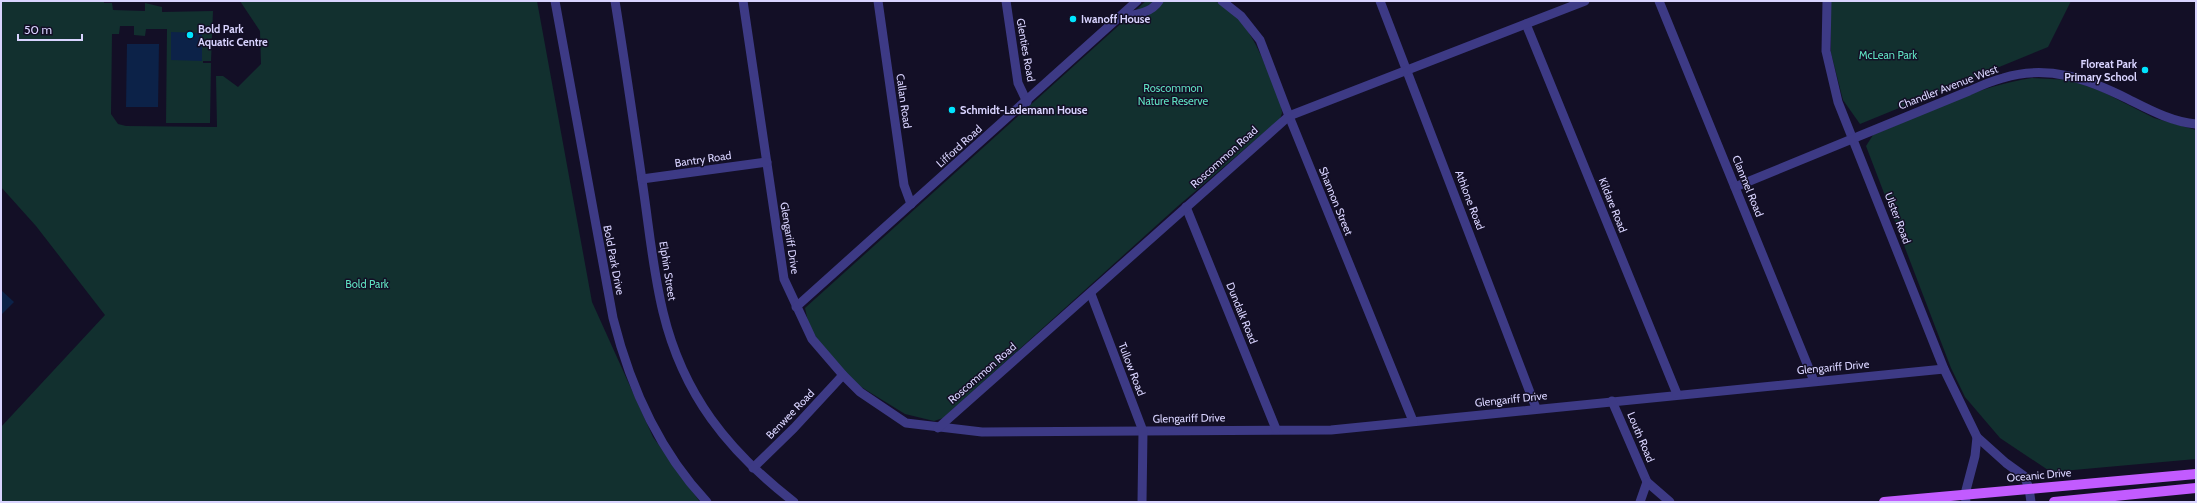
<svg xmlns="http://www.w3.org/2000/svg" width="2197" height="503" font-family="Cabin,sans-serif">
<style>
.green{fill:#12302f}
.water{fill:#0c2248}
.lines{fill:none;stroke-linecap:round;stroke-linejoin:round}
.minor{stroke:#3d3a85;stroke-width:9}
.major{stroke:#c25bff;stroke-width:10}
.poi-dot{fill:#00e5ff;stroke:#130f26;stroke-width:1.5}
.labels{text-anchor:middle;stroke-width:3;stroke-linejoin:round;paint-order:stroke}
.poi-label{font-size:11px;font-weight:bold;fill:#d9d4ff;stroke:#130f26;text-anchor:start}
.street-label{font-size:11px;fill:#d9d4ff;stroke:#130f26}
.park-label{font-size:11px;fill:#5fe0c0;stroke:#130f26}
</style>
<rect width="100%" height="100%" fill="#130f26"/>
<!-- green -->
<g class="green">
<polygon points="1,1 104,1 104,3 112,3 113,10 145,11 145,3 162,7 162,12 213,11 211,61 203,61 203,63 211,63 210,123 166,123 167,29 146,29 145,36 134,35 134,26 120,26 119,34 112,34 111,114 118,124 126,126 217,127 216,76 223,76 238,87 261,64 260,31 240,1 537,1 592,302 653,437 700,502 1,502 1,427 105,315 36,226 1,187"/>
<path d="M1146 1C1160 1 1204 0 1214 1 1250 13 1268 73 1281 104L1282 113 1280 119 1178 206 943 418 934 421 905 414 858 385 848 377 818 340 809 326 805 308Z"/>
<polygon points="1831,1 2071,1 2048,47 1860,124 1843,100 1831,53"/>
<path d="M2032 78 2070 80 2103 92 2154 118 2196 130V459L2051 472 2000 438 1965 397 1951 368 1866 146 1873 135C1924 114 1977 86 2032 78Z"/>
</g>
<!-- water -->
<g class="water">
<polygon points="171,32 202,33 202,61 171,60"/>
<polygon points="127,44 159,44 158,107 126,107"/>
<polygon points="1,290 14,302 1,315"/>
</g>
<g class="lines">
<!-- minor -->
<g class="minor">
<path d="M555 1 613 318C630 386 658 450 707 502"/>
<path d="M615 1C625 63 634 125 643 187 649 228 653 271 663 312 683 395 728 451 794 502"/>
<polyline points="743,1 784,279 812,339 843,375 860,392 906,423 982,432 1331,430 1944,369"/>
<polyline points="878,1 904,185 911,204"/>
<polyline points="1006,1 1018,83 1027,102"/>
<polyline points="1222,1 1241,16 1260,40 1289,116 1413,421"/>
<polyline points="1380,1 1536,408"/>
<polyline points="1659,1 1814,381"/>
<polyline points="1827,1 1826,51 1838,102 1944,369 1977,437 2006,463 2024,476 2029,488 2031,502"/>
<path d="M1120 17C1133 15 1151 14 1159 1"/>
<polyline points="1526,24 1677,394"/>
<polyline points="642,179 767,162"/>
<path d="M1735 187 1969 91C1980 86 1991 81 2003 78 2048 64 2088 79 2128 99 2150 110 2172 122 2196 124"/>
<polyline points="1186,207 1276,429"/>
<polyline points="1091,294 1143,431 1142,502"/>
<polyline points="796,307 1137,1"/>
<polyline points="1612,401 1647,482 1670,502"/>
<polyline points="938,428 1289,116 1585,1"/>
<polyline points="753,468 794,428 843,375"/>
<polyline points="1640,502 1647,482"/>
<polyline points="1966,502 1965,494 1975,456 1977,437"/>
</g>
<!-- major -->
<g class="major">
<polyline points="1884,502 2196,474"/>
<polyline points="2054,502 2196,488"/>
</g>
</g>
<!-- markers -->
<g class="poi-dot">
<circle cx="1073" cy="19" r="4"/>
<circle cx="190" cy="35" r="4"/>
<circle cx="2145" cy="70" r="4"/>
<circle cx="952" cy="110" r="4"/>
</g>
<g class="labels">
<!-- poi labels -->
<g class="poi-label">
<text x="1081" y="23">Iwanoff House</text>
<text x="198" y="33">Bold Park<tspan x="198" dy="13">Aquatic Centre</tspan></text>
<text x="2137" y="68" text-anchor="end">Floreat Park<tspan x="2137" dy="13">Primary School</tspan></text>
<text x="960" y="114">Schmidt-Lademann House</text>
</g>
<!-- street labels -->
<g class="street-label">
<text transform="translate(1026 50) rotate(80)" y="4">Glenties Road</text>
<text transform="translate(1948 87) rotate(-21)" y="4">Chandler Avenue West</text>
<text transform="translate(904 101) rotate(82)" y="4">Callan Road</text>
<text transform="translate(959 146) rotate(-42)" y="4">Lifford Road</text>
<text transform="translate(1224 157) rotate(-42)" y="4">Roscommon Road</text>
<text transform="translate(703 159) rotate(-8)" y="4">Bantry Road</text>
<text transform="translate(1748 186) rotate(68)" y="4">Clanmel Road</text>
<text transform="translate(1470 200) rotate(69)" y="4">Athlone Road</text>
<text transform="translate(1336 201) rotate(68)" y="4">Shannon Street</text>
<text transform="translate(1613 205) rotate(68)" y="4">Kildare Road</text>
<text transform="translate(1898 218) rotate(69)" y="4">Ulster Road</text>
<text transform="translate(790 238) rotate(81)" y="4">Glengariff Drive</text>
<text transform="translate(614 260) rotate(79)" y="4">Bold Park Drive</text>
<text transform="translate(668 271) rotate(81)" y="4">Elphin Street</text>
<text transform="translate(1242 313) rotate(68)" y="4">Dundalk Road</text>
<text transform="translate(1833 367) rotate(-5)" y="4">Glengariff Drive</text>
<text transform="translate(1132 369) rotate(69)" y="4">Tullow Road</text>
<text transform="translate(982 373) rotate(-41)" y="4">Roscommon Road</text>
<text transform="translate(1511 399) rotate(-6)" y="4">Glengariff Drive</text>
<text transform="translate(790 414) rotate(-46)" y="4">Benwee Road</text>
<text transform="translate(1189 418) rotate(-1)" y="4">Glengariff Drive</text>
<text transform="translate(1641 437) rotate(67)" y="4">Louth Road</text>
<text transform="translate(2039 475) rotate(-5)" y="4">Oceanic Drive</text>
</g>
<!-- park labels -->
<g class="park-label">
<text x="1888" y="59">McLean Park</text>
<text x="1173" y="92">Roscommon<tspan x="1173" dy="13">Nature Reserve</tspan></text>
<text x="367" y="288">Bold Park</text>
</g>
</g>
<!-- border -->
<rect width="2197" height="503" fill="none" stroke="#d9d4ff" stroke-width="4"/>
<!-- scale -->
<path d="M18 34v6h64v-6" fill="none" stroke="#d9d4ff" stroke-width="2"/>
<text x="24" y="34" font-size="12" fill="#d9d4ff" stroke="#130f26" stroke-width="3" paint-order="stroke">50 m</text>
</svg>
